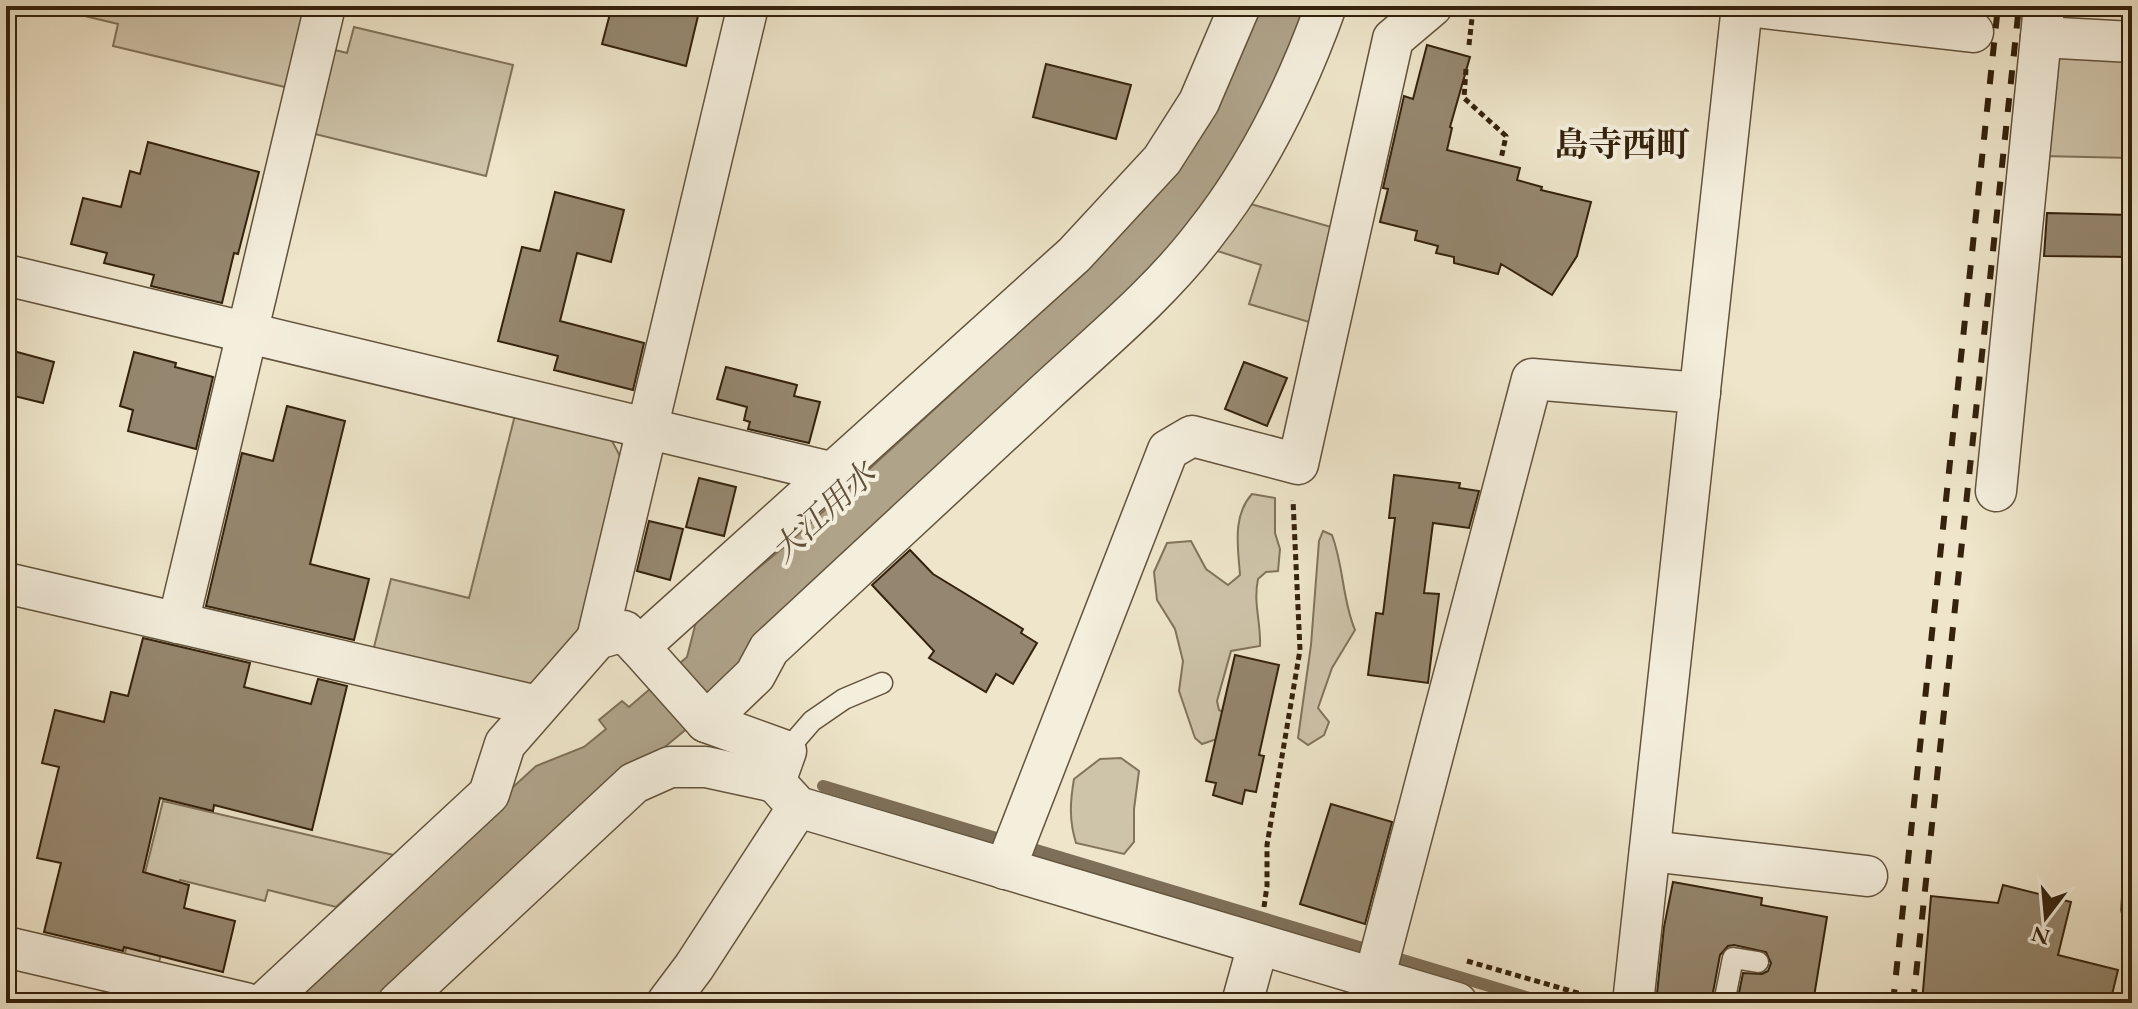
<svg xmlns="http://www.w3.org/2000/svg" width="2138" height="1009" font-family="'EB Garamond','Noto Serif JP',serif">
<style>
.green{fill:#cec4aa;stroke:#81735c;stroke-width:2}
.water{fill:#afa38a;stroke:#7e6f58;stroke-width:2}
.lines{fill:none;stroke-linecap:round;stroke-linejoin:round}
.stream{stroke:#7e6f58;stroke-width:12}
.building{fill:#95876f;stroke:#34220d;stroke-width:2}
.service-casing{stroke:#62533c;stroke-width:23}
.minor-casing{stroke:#62533c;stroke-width:43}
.path{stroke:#34220d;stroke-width:5;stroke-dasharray:6 4;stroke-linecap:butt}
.service{stroke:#f4eedd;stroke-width:20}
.minor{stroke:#f4eedd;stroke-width:40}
.rail{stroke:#34220d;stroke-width:6;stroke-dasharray:14 14;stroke-linecap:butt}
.labels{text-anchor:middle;stroke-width:8;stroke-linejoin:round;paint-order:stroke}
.water-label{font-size:32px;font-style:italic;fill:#5f4f39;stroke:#f4eedd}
.quarter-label{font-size:34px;font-weight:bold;fill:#34220d;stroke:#f4eedd}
</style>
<rect width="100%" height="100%" fill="#eee5ca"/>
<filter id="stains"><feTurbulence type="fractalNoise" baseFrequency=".0025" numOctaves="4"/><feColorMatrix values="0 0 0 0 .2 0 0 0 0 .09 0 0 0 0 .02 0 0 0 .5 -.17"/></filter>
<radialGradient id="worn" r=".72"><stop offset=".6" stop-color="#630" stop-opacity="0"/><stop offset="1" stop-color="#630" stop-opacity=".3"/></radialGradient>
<!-- green -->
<g class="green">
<polygon points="43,6 309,6 289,88 113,46 118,24"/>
<polygon points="354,27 513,65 486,176 311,133 331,49 347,53"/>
<polygon points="2132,49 2132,158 2041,156 2049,52"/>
<polygon points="1240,201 1338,229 1319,325 1249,304 1261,265 1208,248"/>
<polygon points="515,415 611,439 621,458 574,648 529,691 373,651 391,579 469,598"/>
<path d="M1252 494 1275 498V533L1280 549 1278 571 1266 572 1258 579C1253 604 1261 621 1260 646L1231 651 1217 701 1219 710 1231 716 1217 739 1202 744 1195 738 1179 691 1183 661 1175 629 1157 600 1154 572 1167 543 1191 541 1206 569 1228 585 1240 575C1238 547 1232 516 1252 494Z"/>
<path d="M1323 531 1332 535C1344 567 1342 599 1355 630L1332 668 1318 708 1329 722 1324 735 1308 745 1298 738 1311 645 1319 541Z"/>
<path d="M1121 758 1139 771 1134 809V842L1124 854 1076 843C1069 820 1070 802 1074 779L1100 759Z"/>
<polygon points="163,801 394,855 336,907 268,890 265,901 180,880 158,966 124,957"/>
</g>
<!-- water -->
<polygon class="water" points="1257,6 1317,6 1202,220 695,722 615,788 374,1003 278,1003 536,766 584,747 606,729 599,720 622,701 629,707 687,657 697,618 790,542 1088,268"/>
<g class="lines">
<!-- stream -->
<g class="stream">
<polyline points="823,786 1546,1003"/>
<polyline points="2126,910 2132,834"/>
</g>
</g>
<!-- building -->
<g class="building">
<polygon points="612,6 660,6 698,16 686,66 602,44"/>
<polygon points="1427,45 1470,57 1450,127 1452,128 1447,150 1520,168 1517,180 1542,187 1541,190 1591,202 1577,256 1552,295 1501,264 1498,274 1454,263 1454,257 1436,253 1438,246 1415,240 1417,231 1380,222 1388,189 1383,188 1404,96 1413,99"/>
<polygon points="1046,64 1131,85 1116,139 1033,117"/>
<polygon points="148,142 259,172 238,254 234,253 222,303 151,286 154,275 104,263 107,253 71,244 83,198 121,207 130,171 140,174"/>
<polygon points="555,192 624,210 611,262 577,253 560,321 644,343 633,390 554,370 558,356 498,341 522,247 540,251"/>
<polygon points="2047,213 2132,215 2132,257 2044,256"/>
<polygon points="6,349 54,362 43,403 6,394"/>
<polygon points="134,352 176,363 175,367 213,377 196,449 128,431 133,410 120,406"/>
<polygon points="1244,362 1287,378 1267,426 1225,409"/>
<polygon points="726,367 797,385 794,396 820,402 809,443 748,429 750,422 744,420 747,407 717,399"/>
<polygon points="287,406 345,421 310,564 369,579 354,640 206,606 242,453 273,461"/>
<polygon points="1394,475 1460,483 1459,488 1479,491 1469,528 1433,523 1424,593 1439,594 1428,683 1368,675 1376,613 1383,614 1395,518 1389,518"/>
<polygon points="699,478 736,487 724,536 686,527"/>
<polygon points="649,521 683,529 670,580 637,571"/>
<polygon points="910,550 933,574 1023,629 1021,633 1037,643 1013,684 996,674 986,692 929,658 934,651 872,585"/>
<polygon points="143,638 250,663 244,687 311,704 318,679 347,686 312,830 214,805 213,811 160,798 143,872 189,885 184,908 235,921 223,972 124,947 123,951 44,932 61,863 37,858 59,767 42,763 55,710 104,722 111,692 128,696"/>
<polygon points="1235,655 1279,665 1259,755 1264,756 1256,792 1245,790 1242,804 1213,795 1216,783 1206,781"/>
<polygon points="1331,804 1392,822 1365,924 1300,904"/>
<polygon points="1673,882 1762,898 1761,905 1827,917 1813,1003 1737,1003 1743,973 1762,974 1768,971 1771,963 1766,952 1734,945 1728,946 1720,955 1711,1003 1656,1003 1664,927"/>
<polygon points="2003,885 2071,902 2058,955 2118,970 2110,1003 1922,1003 1931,896 1998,903"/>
</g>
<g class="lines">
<!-- service casing -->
<g class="service-casing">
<g id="service">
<polyline points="786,751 812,721 844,699 882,683"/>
<polyline points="1724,1003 1733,958 1758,962"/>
</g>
</g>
<!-- minor casing -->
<g class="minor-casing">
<g id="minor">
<polyline points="1747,6 1973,32"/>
<polyline points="2041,37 2132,42"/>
<polyline points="6,275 834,473"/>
<polyline points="1996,491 2044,6"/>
<polyline points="6,583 537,706"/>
<polyline points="178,623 325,6"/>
<polyline points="597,639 748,6"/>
<polyline points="639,647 706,722 786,751 775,782 798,807 1457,1003"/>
<path d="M706 722 755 675 769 649C861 564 953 478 1045 393 1099 343 1159 294 1204 235 1258 167 1297 87 1326 6"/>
<polyline points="1650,851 1867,876"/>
<polyline points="1005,869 1168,450 1192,436 1298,464 1393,39 1432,6"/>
<polyline points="6,947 245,1003"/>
<polyline points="1374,979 1532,379 1700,393"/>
<polyline points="264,1003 489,794 505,744 597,639 624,631 639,647 1074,255 1162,160 1199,102 1240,6"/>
<polyline points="398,1003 634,783 670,767 706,767 775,782"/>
<polyline points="667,1003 694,967 798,807"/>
<polyline points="1242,1003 1258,945"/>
<polyline points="1633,1003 1742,6"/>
</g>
</g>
<!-- path -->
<g class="path">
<polyline points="1469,45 1472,18"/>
<polyline points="1466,69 1464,98 1506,136 1501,159"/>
<polyline points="1264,907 1267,886 1267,845 1300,650 1293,500"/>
<polyline points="1467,961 1595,998"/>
</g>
<!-- service -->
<use href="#service" class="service"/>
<!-- minor -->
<use href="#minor" class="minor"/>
<!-- rail -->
<g class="rail">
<polyline points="1893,1003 1998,6"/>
<polyline points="1913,1003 2019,6"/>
</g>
</g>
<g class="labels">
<!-- water labels -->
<g class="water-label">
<text transform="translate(823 512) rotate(-43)" y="11">大江用水</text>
</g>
<!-- quarter labels -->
<g class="quarter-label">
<text x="1622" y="156">島寺西町</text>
</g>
</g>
<!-- margin -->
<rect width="2138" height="1009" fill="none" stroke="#eee5ca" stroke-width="32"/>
<rect x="8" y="8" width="2122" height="993" fill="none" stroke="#34220d" stroke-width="4"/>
<rect x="16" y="16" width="2106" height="977" fill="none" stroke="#34220d" stroke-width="2"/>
<!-- north arrow -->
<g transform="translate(2046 917) rotate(196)" stroke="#f4eedd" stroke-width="6" paint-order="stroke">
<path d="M0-6L14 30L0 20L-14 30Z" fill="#34220d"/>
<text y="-12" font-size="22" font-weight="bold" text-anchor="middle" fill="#34220d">N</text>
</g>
<rect width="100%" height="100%" filter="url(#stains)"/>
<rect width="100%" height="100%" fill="url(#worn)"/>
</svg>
